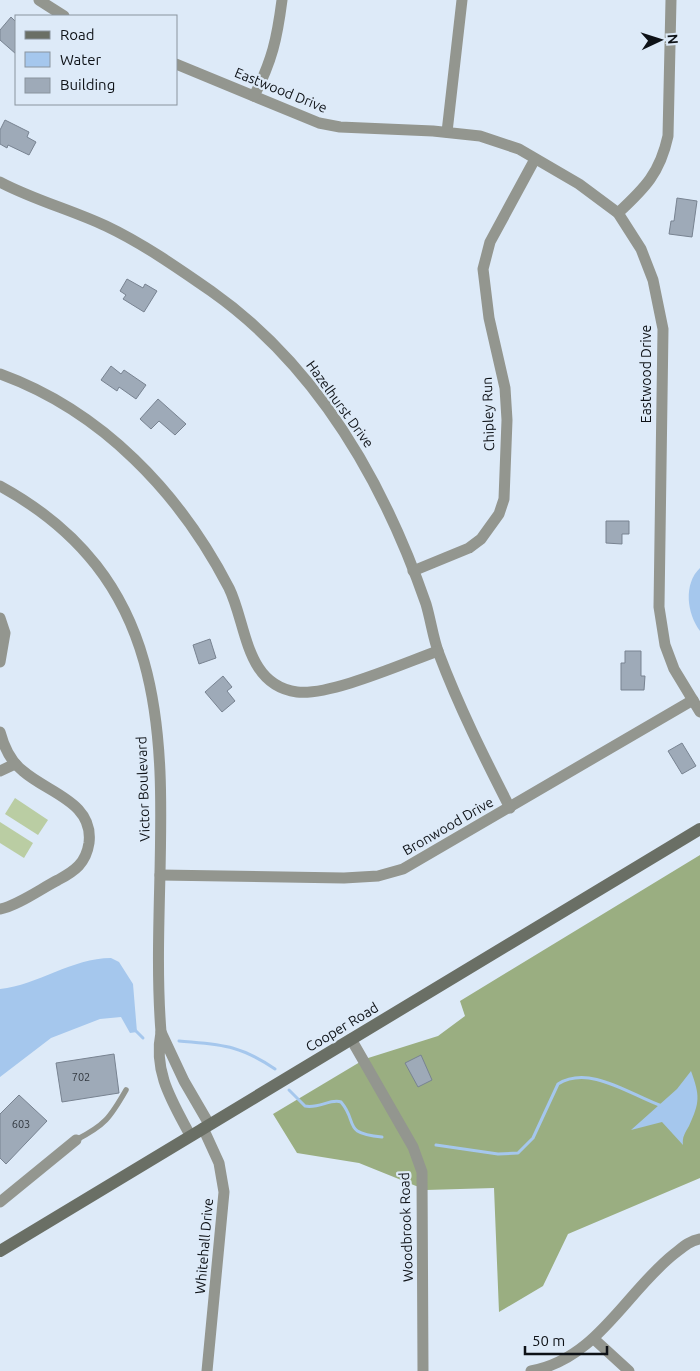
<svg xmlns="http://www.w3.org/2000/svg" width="700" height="1371" font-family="Ubuntu,sans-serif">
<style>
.green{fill:#bacda3}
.forest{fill:#9aae81}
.water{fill:#a5c7ed}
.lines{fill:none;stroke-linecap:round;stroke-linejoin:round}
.stream{stroke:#a5c7ed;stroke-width:3}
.building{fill:#9eaab8;stroke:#788391}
.lane{stroke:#93968f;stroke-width:5.5}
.street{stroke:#93968f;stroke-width:11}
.secondary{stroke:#6a6f65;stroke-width:12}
.labels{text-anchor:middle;stroke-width:4.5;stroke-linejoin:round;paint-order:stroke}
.number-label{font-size:11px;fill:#32383f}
.street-label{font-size:14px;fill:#0e1217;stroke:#ddeaf8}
</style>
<rect width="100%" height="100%" fill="#ddeaf8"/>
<!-- green -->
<g class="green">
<polygon points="15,798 48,820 38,835 5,814"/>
<polygon points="0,822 33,843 24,858 0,843"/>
</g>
<!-- forest -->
<polygon class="forest" points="700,855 700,1178 568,1234 543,1286 499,1312 494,1188 426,1190 359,1163 297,1153 273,1114 365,1059 438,1036 465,1016 460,1001"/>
<!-- water -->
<g class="water">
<path d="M700 568V631C687 614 683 584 700 568Z"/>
<path d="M111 958 119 962 133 984 137 1032 130 1033 121 1017 100 1019 51 1038 0 1077V989C38 985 72 958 111 958Z"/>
<path d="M691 1071C700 1096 700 1102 689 1126 685 1133 682 1137 683 1145L662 1122 631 1130 677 1089Z"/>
</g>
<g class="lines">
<!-- stream -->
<g class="stream">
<polyline points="134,1029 143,1038"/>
<path d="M179 1041C221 1045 238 1044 275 1069"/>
<path d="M289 1090 305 1106C319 1109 331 1098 341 1102 359 1123 341 1133 382 1137"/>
<path d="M436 1145 498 1154 518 1153 533 1138 558 1084C590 1064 632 1096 662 1106"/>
</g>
</g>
<!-- building -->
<g class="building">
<polygon points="11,17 16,22 16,54 0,40 0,30"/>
<polygon points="5,120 29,132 27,137 36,142 29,155 8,145 7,148 0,144 0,130"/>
<polygon points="677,198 697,201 692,237 669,234 671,221 674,221"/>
<polygon points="127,279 143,288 145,284 157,291 144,312 123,299 126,295 120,291"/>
<polygon points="111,366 121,374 124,370 146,385 136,399 119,387 117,391 101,380"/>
<polygon points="158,399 186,424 175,435 159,421 151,429 140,419"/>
<polygon points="606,521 629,521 629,534 622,534 622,544 606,543"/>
<polygon points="210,639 216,658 199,664 193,645"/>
<polygon points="625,651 641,651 641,676 645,676 644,690 621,690 621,663 625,663"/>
<polygon points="223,676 232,687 227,691 235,701 222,712 205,692"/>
<polygon points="682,743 696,766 682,774 668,751"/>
<polygon points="114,1054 119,1093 62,1102 56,1063"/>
<polygon points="421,1055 432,1080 418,1087 405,1063"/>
<polygon points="19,1095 47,1121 6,1164 0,1158 0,1114"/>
</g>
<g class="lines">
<!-- lane -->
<path class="lane" d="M76 1140C105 1125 110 1118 126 1090"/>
<!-- street -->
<g class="street">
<polyline points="39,0 64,16"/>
<polyline points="176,64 319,123 340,127 433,131 480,136 519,149 579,184 618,213 641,249 653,280 663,329 659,607 665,645 674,669 700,712"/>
<path d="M254 96C272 61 277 39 282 0"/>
<polyline points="447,132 462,0"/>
<path d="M0 182C34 200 72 210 106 226 142 243 178 268 211 291 317 366 384 483 426 604 431 621 433 638 439 654 459 707 484 757 510 808"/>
<path d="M618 213C645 188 660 173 668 136L671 0"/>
<path d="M0 374C102 411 180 493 229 588 247 625 245 685 297 692 330 696 404 663 438 651"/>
<path d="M0 486C219 606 145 829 161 1032"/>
<polyline points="413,571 469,548 481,539 499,514 504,499 507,420 505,388 489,318 483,269 490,242 535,159"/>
<polyline points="0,618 5,633 0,662"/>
<path d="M0 732C4 747 11 762 23 771 48 793 94 802 89 843 86 863 75 871 58 880 42 888 17 906 0 909"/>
<polyline points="0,771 15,764"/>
<polyline points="160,875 344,878 378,876 403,869 693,700"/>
<polyline points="351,1039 413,1147 422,1172 423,1371"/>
<polyline points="203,1128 219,1163 224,1192 207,1371"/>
<path d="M190 1135C172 1101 153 1072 161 1032L184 1081 209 1124"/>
<polyline points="0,1202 76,1140"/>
<polyline points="594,1339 629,1371"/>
<path d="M531 1371C597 1359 626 1292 674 1254 683 1247 689 1241 700 1239"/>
</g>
<!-- secondary -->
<polyline class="secondary" points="0,1251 700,829"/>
</g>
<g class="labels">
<!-- number labels -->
<g class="number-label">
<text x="81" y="1081">702</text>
<text x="21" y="1128">603</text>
</g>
<!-- street labels -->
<g class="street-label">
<text transform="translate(281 90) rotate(22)" y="5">Eastwood Drive</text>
<text transform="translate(646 374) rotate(-90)" y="5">Eastwood Drive</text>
<text transform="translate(340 404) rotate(54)" y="5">Hazelhurst Drive</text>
<text transform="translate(488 414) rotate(-92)" y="5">Chipley Run</text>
<text transform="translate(143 789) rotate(-92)" y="5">Victor Boulevard</text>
<text transform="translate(448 826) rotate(-30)" y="5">Bronwood Drive</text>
<text transform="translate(342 1027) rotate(-31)" y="5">Cooper Road</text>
<text transform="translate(406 1227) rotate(-92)" y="5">Woodbrook Road</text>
<text transform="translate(204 1246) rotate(-85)" y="5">Whitehall Drive</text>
</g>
</g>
<!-- legend -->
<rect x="15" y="15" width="162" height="90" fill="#ddeaf8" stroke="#8a949e"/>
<rect x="25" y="31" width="25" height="8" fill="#6a6f65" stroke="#8a949e"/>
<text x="60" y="40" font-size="15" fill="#0e1217">Road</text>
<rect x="25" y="52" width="25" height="15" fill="#a5c7ed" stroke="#8a949e"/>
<text x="60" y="65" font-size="15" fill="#0e1217">Water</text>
<rect x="25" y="78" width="25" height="15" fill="#9eaab8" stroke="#8a949e"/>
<text x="60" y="90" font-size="15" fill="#0e1217">Building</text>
<!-- north arrow -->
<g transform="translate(660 40) rotate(86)" stroke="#ddeaf8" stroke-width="4" paint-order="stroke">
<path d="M0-4L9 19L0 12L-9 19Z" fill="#0e1217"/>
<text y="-8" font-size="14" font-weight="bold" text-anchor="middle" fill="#0e1217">N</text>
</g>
<!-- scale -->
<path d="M525 1346v8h82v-8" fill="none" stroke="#0e1217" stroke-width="2.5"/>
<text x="532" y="1346" font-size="15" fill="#0e1217" stroke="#ddeaf8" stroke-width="4" paint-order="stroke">50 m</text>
</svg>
